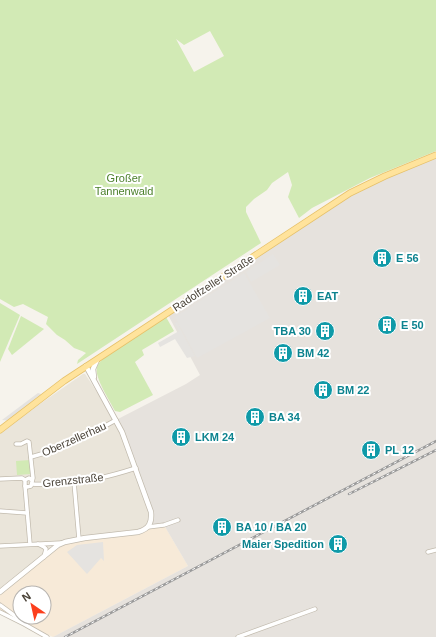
<svg xmlns="http://www.w3.org/2000/svg" width="436" height="637" font-family="Arial,sans-serif">
<style>
.residential{fill:#eae5da}
.commercial{fill:#f7ead8;fill-rule:evenodd}
.industrial{fill:#e6e2dd}
.green{fill:#d2eab5;fill-rule:evenodd}
.parking{fill:#e5e3e0}
.lines{fill:none;stroke-linecap:round;stroke-linejoin:round}
.minor-casing{stroke:#c2bbae;stroke-width:5}
.tertiary-casing{stroke:#c2bbae;stroke-width:6}
.primary-casing{stroke:#e6c16a;stroke-width:7}
.minor{stroke:#fff;stroke-width:3.5}
.tertiary{stroke:#fff;stroke-width:4.5}
.primary{stroke:#ffe39c;stroke-width:5.5}
.rail-casing{stroke:#9a9a9a;stroke-width:2.5}
.rail{stroke:#fff;stroke-width:1;stroke-dasharray:3;stroke-linecap:butt}
.labels{text-anchor:middle;stroke-width:4;stroke-linejoin:round;paint-order:stroke}
.park-label{font-size:11px;fill:#4a7f2a;stroke:#fff}
.culture-label{font-size:11px;font-weight:bold;fill:#0d838f;stroke:#fff;text-anchor:start}
.street-label{font-size:11px;fill:#4b4439;stroke:#fff}
</style>
<rect width="100%" height="100%" fill="#f6f3ec"/>
<!-- residential -->
<polygon class="residential" points="83,374 85,374 116,421 150,511 147,527 0,591 0,434 37,406"/>
<!-- commercial -->
<path class="commercial" d="M164 525 188 566 53 637 29 626 0 610V592L65 542ZM20 593H44V617H20Z"/>
<!-- industrial -->
<polygon class="industrial" points="436,155 436,637 53,637 188,566 164,525 148,527 151,519 116,420 186,384 200,375 167,313 350,193"/>
<!-- green -->
<g class="green">
<path d="M0 0H436V151L370 178 312 208 299 218 288 197 292 185 288 172 272 183 267 190 254 199 246 207V212L261 243 77 364 78 360 86 353 82 351 74 348 65 340 57 335 46 324 48 317 23 304 14 307 0 299ZM210 31 224 56 194 72 176 39 184 45Z"/>
<polygon points="0,303 20,315 0,362"/>
<polygon points="21,316 44,329 12,355 8,349"/>
<path d="M166 317 174 331 142 350 144 355 135 362 153 395 120 412 115 411C110 401 94 377 97 367 98 363 102 360 105 357Z"/>
<polygon points="30,460 31,474 17,475 16,461"/>
</g>
<!-- parking -->
<g class="parking">
<polygon points="273,254 280,265 251,282 246,272"/>
<polygon points="244,273 270,318 197,358 175,317"/>
<polygon points="177,322 185,338 195,356 187,358 175,339 160,347 158,343 179,331 175,323"/>
<polygon points="38,393 44,395 11,421 2,420"/>
<polygon points="103,542 104,561 101,558 87,574 67,552 77,545"/>
</g>
<g class="lines">
<!-- minor casing -->
<g class="minor-casing">
<g id="minor">
<polyline points="16,444 21,444 27,441 29,442 33,478 31,486 27,487 25,486 25,480 29,478 32,480"/>
<path d="M31 457C62 449 89 435 116 420"/>
<polyline points="0,479 22,478 25,480"/>
<polyline points="74,482 79,539"/>
<path d="M32 484C40 485 49 484 57 483 87 482 108 477 136 468"/>
<polyline points="25,486 30,544"/>
<polyline points="0,511 27,513"/>
<polyline points="148,527 164,525 178,520"/>
<polyline points="38,544 44,547 46,549 44,557"/>
<polyline points="0,546 61,543"/>
<polyline points="428,552 436,550"/>
<polyline points="0,605 22,621"/>
<polyline points="0,612 24,624 47,637"/>
<polyline points="238,637 315,609"/>
</g>
</g>
<!-- tertiary casing -->
<g class="tertiary-casing">
<g id="tertiary">
<polyline points="94,377 93,369 97,360"/>
<path d="M0 592 58 545 65 542 85 538 138 532C149 529 152 523 151 512L122 432 86 366"/>
</g>
</g>
<!-- primary casing -->
<g class="primary-casing">
<polyline id="primary" points="0,430 64,381 350,193 385,176 436,155"/>
</g>
<!-- minor -->
<use href="#minor" class="minor"/>
<!-- tertiary -->
<use href="#tertiary" class="tertiary"/>
<!-- primary -->
<use href="#primary" class="primary"/>
<!-- rail casing -->
<g class="rail-casing">
<g id="rail">
<polyline points="349,494 436,450"/>
<polyline points="65,637 436,441"/>
</g>
</g>
<!-- rail -->
<use href="#rail" class="rail"/>
</g>
<!-- icons -->
<defs>
<g id="building-disc" transform="scale(1)"><circle r="9.5" fill="#0f9aa8" stroke="#fff"/><path d="M-4-6H4V6H1V3H-1V6H-4ZM-2.5-4.3h1.7v1.8h-1.7ZM.8-4.3h1.7v1.8H.8ZM-2.5-1h1.7V.8h-1.7ZM.8-1h1.7V.8H.8Z" fill="#fff"/></g>
</defs>
<g fill-rule="evenodd">
<use href="#building-disc" x="382" y="258"/>
<use href="#building-disc" x="303" y="296"/>
<use href="#building-disc" x="387" y="325"/>
<use href="#building-disc" x="325" y="331"/>
<use href="#building-disc" x="283" y="353"/>
<use href="#building-disc" x="323" y="390"/>
<use href="#building-disc" x="255" y="417"/>
<use href="#building-disc" x="181" y="437"/>
<use href="#building-disc" x="371" y="450"/>
<use href="#building-disc" x="222" y="527"/>
<use href="#building-disc" x="338" y="544"/>
</g>
<g class="labels">
<!-- park labels -->
<g class="park-label">
<text x="124" y="182">Großer<tspan x="124" dy="13">Tannenwald</tspan></text>
</g>
<!-- culture labels -->
<g class="culture-label">
<text x="396" y="262">E 56</text>
<text x="317" y="300">EAT</text>
<text x="401" y="329">E 50</text>
<text x="311" y="335" text-anchor="end">TBA 30</text>
<text x="297" y="357">BM 42</text>
<text x="337" y="394">BM 22</text>
<text x="269" y="421">BA 34</text>
<text x="195" y="441">LKM 24</text>
<text x="385" y="454">PL 12</text>
<text x="236" y="531">BA 10 / BA 20</text>
<text x="324" y="548" text-anchor="end">Maier Spedition</text>
</g>
<!-- street labels -->
<g class="street-label">
<text transform="translate(213 283) rotate(-33)" y="4">Radolfzeller Straße</text>
<text transform="translate(74 439) rotate(-24)" y="4">Oberzellerhau</text>
<text transform="translate(73 480) rotate(-6)" y="4">Grenzstraße</text>
</g>
</g>
<!-- north arrow -->
<g transform="translate(32 605) rotate(326)"><circle r="19" fill="#ffffff" stroke="#b7b4b0"/>
<path d="M0-3L7 15L0 10L-7 15Z" fill="#fc3f1d"/>
<text y="-6" font-size="11" font-weight="bold" text-anchor="middle" fill="#4b4439">N</text>
</g>
</svg>
